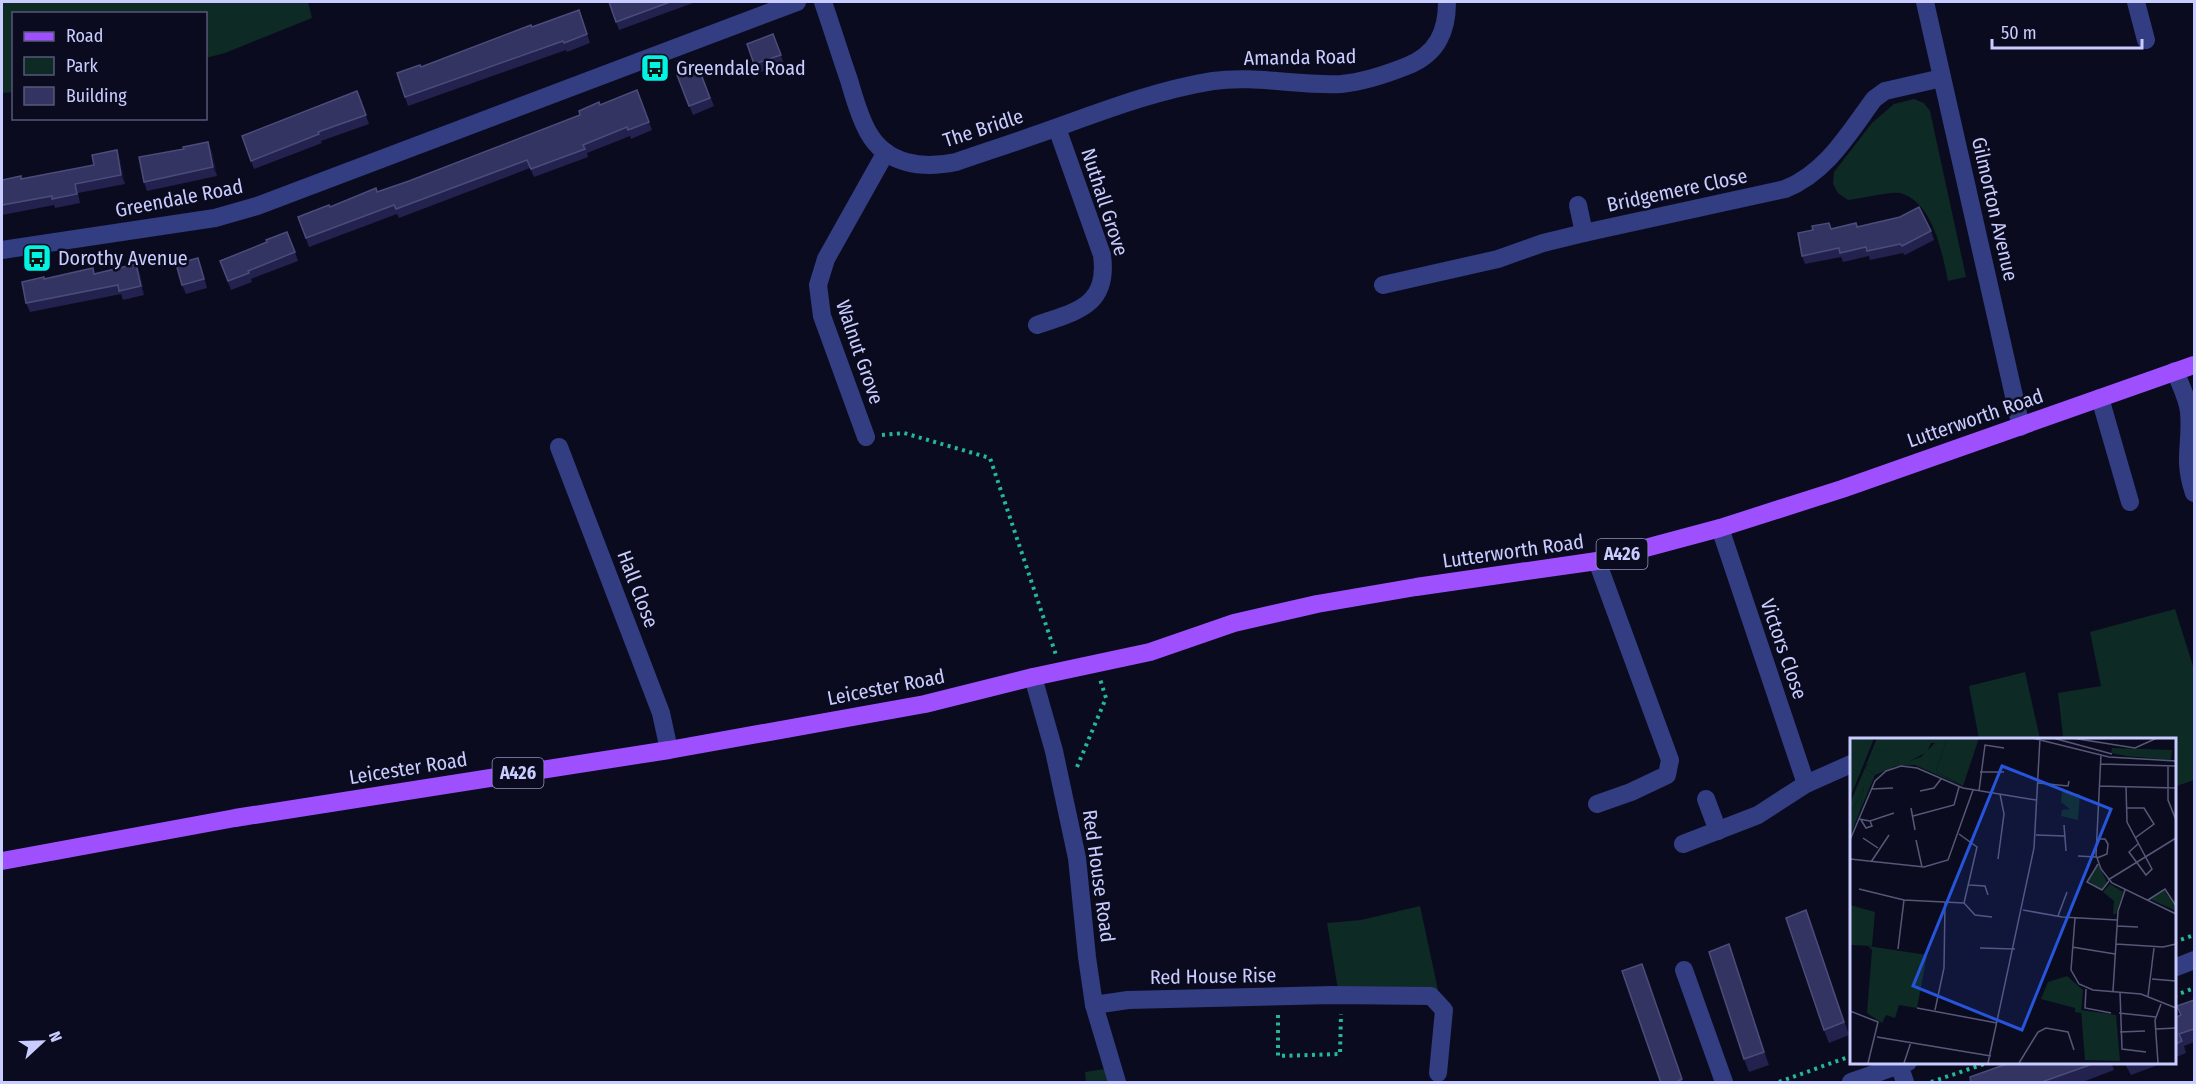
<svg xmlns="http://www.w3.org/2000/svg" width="2196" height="1084" font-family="'Fira Sans Condensed',sans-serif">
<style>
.green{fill:#0d2a24}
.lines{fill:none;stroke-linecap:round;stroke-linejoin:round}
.path{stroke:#24b895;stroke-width:4;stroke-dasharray:3 4.5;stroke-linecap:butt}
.minor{stroke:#323d82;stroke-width:18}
.major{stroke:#9e50ff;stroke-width:18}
.wall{fill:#23224f}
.shaded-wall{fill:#121134}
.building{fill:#343462;stroke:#4c4c7b;stroke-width:1.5}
.labels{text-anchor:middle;stroke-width:5;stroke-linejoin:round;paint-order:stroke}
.shield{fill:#0b0b1f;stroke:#9092bc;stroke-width:1.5}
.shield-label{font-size:18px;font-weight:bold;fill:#c9ccff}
.street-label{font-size:20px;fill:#c9ccff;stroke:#0b0b1f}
.poi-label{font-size:20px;fill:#c9ccff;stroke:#0b0b1f;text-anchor:start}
.inset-road{fill:none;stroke:#575879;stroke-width:1.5}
.view{fill:#2654da;fill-opacity:0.15;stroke:#2654da;stroke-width:3}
.inset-edge{fill:none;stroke:#c9ccff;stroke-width:3}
</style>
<rect width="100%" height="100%" fill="#0b0b1f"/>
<!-- green -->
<g class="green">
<polygon points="2,2 308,2 312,18 225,53 206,58 206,14 14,14 13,92 2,93"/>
<path d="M1914 99 1924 103 1930 111 1966 277 1948 281C1942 252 1933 202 1900 193 1892 191 1858 199 1848 200L1838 193 1833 184 1834 172 1872 123 1894 104Z"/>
<polygon points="2175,609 2194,669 2194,780 2174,787 2174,739 2051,739 2063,736 2058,693 2101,686 2090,632"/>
<polygon points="2025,672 2040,739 1979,739 1969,686"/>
<polygon points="1420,906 1438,990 1338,990 1327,923 1361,920"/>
<polygon points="1105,1069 1108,1082 1086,1082 1085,1072"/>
</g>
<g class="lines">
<!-- path -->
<g class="path">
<polyline points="882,435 904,433 990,458 1056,655"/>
<polyline points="1077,767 1106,698 1100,679"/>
<polyline points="2174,942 2194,935"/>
<polyline points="2174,996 2194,988"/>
<polyline points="1278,1015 1278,1056 1340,1054 1341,1014"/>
<polyline points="1779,1082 1851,1056"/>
<polyline points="1931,1082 1990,1062"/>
</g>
<!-- minor -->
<g class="minor">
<path d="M823 2C832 28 840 54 849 80 854 97 859 116 868 132 886 165 923 169 956 162 994 149 1031 137 1069 123 1116 106 1163 89 1213 81 1255 75 1298 86 1341 84 1363 82 1387 74 1407 66 1437 54 1447 32 1447 2"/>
<polyline points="1925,2 2021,427"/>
<polyline points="2136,2 2146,40"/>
<polyline points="1578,205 1584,233"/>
<polyline points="2,250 215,218 257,206 797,2"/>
<path d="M1383 285 1498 259 1543 243 1584 233 1785 189C1826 173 1849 133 1874 99L1885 91 1942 78"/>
<path d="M1037 325C1077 311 1109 306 1102 255L1057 128"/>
<path d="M2175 371C2180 384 2188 399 2189 412 2192 445 2182 458 2194 493"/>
<polyline points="2100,398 2130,502"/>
<polyline points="866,437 822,316 818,285 826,259 886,152"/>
<polyline points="559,447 661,713 669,750"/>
<polyline points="1720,528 1806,784"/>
<polyline points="1033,677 1054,751 1077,858 1087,957 1094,1005 1117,1082"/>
<polyline points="1706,799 1718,831"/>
<polyline points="1597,804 1631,792 1667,775 1670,760 1597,561"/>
<polyline points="1683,844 1758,815 1806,784 1851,764"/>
<polyline points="2174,968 2194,960"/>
<polyline points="1684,970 1724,1082"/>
<polyline points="1094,1005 1128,1000 1333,995 1431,996 1444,1010 1438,1073"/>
<polyline points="1899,1065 1905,1082"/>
<polyline points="1851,1082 1908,1062"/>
</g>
<!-- major -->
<polyline class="major" points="2,861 235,818 669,750 925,704 1033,677 1150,652 1234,623 1317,604 1416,587 1597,561 1720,528 1842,489 2194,365"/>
</g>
<!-- wall -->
<g class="wall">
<polygon points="609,2 693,2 693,3 619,30"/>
<polygon points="579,10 590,43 567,52 566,50 408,106 397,73 421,67"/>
<polygon points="773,34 784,64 758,73 747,44"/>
<polygon points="698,66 714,106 693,115 677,75"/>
<polygon points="637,90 652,130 631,139 630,136 587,153 588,157 534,177 530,168 399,218 397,214 309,247 298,217 377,192 409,181 580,115 600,105"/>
<polygon points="357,91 369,124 321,141 322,143 254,169 242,136"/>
<polygon points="208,142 212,151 217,176 147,191 144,182 184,149"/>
<polygon points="120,159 125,184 78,193 80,203 55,208 54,205 2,215 2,180 22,179 94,165"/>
<polygon points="1829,223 1832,229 1856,223 1858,227 1931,231 1934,240 1905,255 1903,253 1870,260 1869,256 1843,262 1841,257 1805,264 1802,256 1813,230"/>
<polygon points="295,252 298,261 251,279 252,282 231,290 220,261"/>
<polygon points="201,266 207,288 186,294 182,285"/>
<polygon points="140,273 144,295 123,300 121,294 30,312 26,303 44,279 94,274"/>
<polygon points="1806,910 1849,1035 1829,1043 1824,1030"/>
<polygon points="1729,944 1769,1065 1749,1072 1744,1059"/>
<polygon points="1642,964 1683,1083 1661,1083"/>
<polygon points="2194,1000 2194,1042 2184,1046 2186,1053 2174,1058 2174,1018 2180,1015"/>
<polygon points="2012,1062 2111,1062 2114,1070 2080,1083 1971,1083"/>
<polygon points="2124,1062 2166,1062 2131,1075"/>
</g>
<!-- shaded-wall -->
<g class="shaded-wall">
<polygon points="208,142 212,151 217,176 213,167"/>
<polygon points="117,150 120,159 125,184 121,175"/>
<polygon points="136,264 140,273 144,295 141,286"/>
<polygon points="1729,944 1734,957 1769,1065 1764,1052"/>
</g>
<!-- building -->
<g class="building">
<polygon points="609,2 670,2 616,22"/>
<polygon points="579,10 587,34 564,43 563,41 405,97 397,73 420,65 421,67 531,25 532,27"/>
<polygon points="773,34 781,55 754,64 747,44"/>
<polygon points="698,66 710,98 689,106 677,75"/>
<polygon points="637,90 649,122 628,130 627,127 583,145 585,149 531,169 527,160 396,209 394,205 306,238 298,217 329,205 330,207 376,188 377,192 409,181 580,115 579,111 599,102 600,105"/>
<polygon points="357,91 366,115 318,132 319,134 251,161 242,136"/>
<polygon points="208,142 213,167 144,182 139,157 184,149 183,147"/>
<polygon points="117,150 121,175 75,184 77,194 52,199 52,196 2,205 2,180 21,176 21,179 94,165 92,155"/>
<polygon points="1919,207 1931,231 1902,246 1900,244 1867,251 1866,247 1840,253 1839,248 1802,256 1798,233 1813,230 1812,226 1829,223 1831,229 1856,223 1857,227 1900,217"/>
<polygon points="287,232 295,252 248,271 249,273 228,281 220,261 267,242 266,240"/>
<polygon points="198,258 204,279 182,285 176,264"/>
<polygon points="136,264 141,286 119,291 118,285 26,303 22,282 44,277 44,279 93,268 94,274"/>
<polygon points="1806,910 1844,1022 1824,1030 1786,918"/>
<polygon points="1729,944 1764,1052 1744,1059 1709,952"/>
<polygon points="1642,964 1682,1079 1674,1083 1661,1083 1622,971"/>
<polygon points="2194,1000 2194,1029 2179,1034 2182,1041 2174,1045 2174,1018 2181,1015 2177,1006"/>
<polygon points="2012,1062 2098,1062 2039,1083 1971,1083 1970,1077"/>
</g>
<!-- icons -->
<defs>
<g id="bus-square" transform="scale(1.5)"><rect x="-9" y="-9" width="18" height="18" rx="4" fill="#00f4e1" stroke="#0b0b1f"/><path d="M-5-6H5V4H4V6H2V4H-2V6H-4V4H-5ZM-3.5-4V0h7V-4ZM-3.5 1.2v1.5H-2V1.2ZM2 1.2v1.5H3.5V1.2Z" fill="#111"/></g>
</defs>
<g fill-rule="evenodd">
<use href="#bus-square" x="655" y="68"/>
<use href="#bus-square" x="37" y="258"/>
</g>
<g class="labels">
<!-- shield labels -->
<g class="shield">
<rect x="1596.5" y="539" width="51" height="30" rx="4.5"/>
<rect x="492.5" y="758" width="51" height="30" rx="4.5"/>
</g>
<g class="shield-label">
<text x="1622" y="560">A426</text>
<text x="518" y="779">A426</text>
</g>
<!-- street labels -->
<g class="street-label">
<text transform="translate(1300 57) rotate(-1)" y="7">Amanda Road</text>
<text transform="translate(983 128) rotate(-18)" y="7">The Bridle</text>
<text transform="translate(1677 190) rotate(-12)" y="7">Bridgemere Close</text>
<text transform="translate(179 198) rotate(-11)" y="7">Greendale Road</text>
<text transform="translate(1105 202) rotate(72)" y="7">Nuthall Grove</text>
<text transform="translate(1995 209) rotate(77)" y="7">Gilmorton Avenue</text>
<text transform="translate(860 352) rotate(71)" y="7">Walnut Grove</text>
<text transform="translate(1975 418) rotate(-19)" y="7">Lutterworth Road</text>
<text transform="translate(1513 551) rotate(-8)" y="7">Lutterworth Road</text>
<text transform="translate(638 589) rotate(69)" y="7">Hall Close</text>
<text transform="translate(1784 649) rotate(71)" y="7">Victors Close</text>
<text transform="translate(886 687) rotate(-11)" y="7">Leicester Road</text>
<text transform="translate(408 768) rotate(-9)" y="7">Leicester Road</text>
<text transform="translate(1099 876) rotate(82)" y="7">Red House Road</text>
<text transform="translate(1213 976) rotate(-1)" y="7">Red House Rise</text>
</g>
<!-- poi labels -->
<g class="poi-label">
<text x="676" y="75">Greendale Road</text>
<text x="58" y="265">Dorothy Avenue</text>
</g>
</g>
<!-- overview -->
<g transform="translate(1850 738)">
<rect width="326" height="326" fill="#0b0b1f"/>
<path d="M0 0H24L0 60ZM90 0H97L86 33 110 47 65 27 46 28 25 37 15 30 28 11 59 23 71 19ZM262 10 322 12 321 22 276 18 261 15ZM14 49 10 73 0 99V77ZM212 54 230 56 228 82 211 78 212 72 220 71 211 64ZM248 126 257 144 252 152 237 142ZM260 146 273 154 266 176H263L264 163 253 154ZM314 152 325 168 324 172 300 161ZM18 208 77 217 67 270 49 267 45 280 36 277 32 285 17 275 22 212ZM217 238 233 252 231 275 225 274V270L191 261 198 244Z" fill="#0d2a24"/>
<path d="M19 0H24L0 59V51ZM27 0H90L88 5H81L77 14 58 24 48 26 45 19 28 11 22 25 16 27ZM15 30 25 37 10 73 14 49 0 77V65ZM0 167 25 174 22 208 0 207ZM231 272 266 277 270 323 235 322Z" fill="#0d2a24"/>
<path d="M97 0H129L113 48 86 33Z" fill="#0d2a24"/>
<path class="inset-road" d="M182 0 259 19 326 23M203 0 262 16M222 0 285 10 307 0M251 16 246 117 251 131 262 145 326 176M250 26 326 28M318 28V62L326 82M130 34H154M188 45 218 48 219 43M249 48 326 50M276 49 277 84 302 131 296 137 279 114 288 106M21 51 43 50M70 53 84 50 91 41M129 53 135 7 154 10M61 70 65 92M276 70H294L304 86 285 100M63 78 104 67 109 49M9 81 20 83 44 75M11 82 16 90 22 88 20 83M214 87 216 113M109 96 127 109 114 165M186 97 215 98M13 100 28 110M247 101H255L258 106 257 116 247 120M0 102 25 43 36 33 51 28 67 30 113 50 186 62M66 102 72 129M228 118 246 119M0 121 74 129 98 122 123 52M148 121 154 76 150 56M21 124 39 97M248 126 237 144 252 152 259 143M258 142 326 100M119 147 135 148 138 157M9 151 54 162 114 165M298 162 315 151 326 168M114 165 125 177 142 179M173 172 212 179 267 182M208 178 217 154M225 180 221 232 229 246 243 252 291 256 326 270M267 188 288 189M266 206 313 209 326 206M222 209 265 216M130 210 165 211M48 211 54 162M302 241 326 243M236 251 235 270 261 275M263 253 268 173 275 152M270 254 272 311 296 314M298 258 304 210M67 270 147 285M85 272 94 230 95 165M0 273 28 284 18 325M269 275 306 279M306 291 326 290M270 294 295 293M27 299 141 318M54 325 61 304M138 325 184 110 190 0M169 325 188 294 196 290 218 294 224 312M308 325 305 282 311 266"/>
<path class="view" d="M152 28 261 71 172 292 63 248Z"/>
<rect width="326" height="326" class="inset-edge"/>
</g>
<!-- border -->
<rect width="2196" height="1084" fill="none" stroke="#c9ccff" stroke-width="6"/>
<!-- legend -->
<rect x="12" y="12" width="195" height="108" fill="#0b0b1f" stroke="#575879" stroke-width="1.5"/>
<rect x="24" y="32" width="30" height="9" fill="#9e50ff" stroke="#575879" stroke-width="1.5"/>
<text x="66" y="42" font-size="18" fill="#c9ccff">Road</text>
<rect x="24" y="57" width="30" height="18" fill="#0d2a24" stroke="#575879" stroke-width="1.5"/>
<text x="66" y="72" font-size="18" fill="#c9ccff">Park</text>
<rect x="24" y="87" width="30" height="18" fill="#343462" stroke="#575879" stroke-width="1.5"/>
<text x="66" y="102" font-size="18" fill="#c9ccff">Building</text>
<!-- north arrow -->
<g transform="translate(42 1042) rotate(68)" stroke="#0b0b1f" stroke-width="4.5" paint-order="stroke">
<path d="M0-4.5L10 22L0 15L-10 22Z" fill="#c9ccff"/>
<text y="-9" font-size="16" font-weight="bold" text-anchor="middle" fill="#c9ccff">N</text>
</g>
<!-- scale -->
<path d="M1992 39v9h150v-9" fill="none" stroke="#c9ccff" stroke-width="3"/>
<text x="2001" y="39" font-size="18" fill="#c9ccff" stroke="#0b0b1f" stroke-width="4.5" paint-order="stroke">50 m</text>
</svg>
